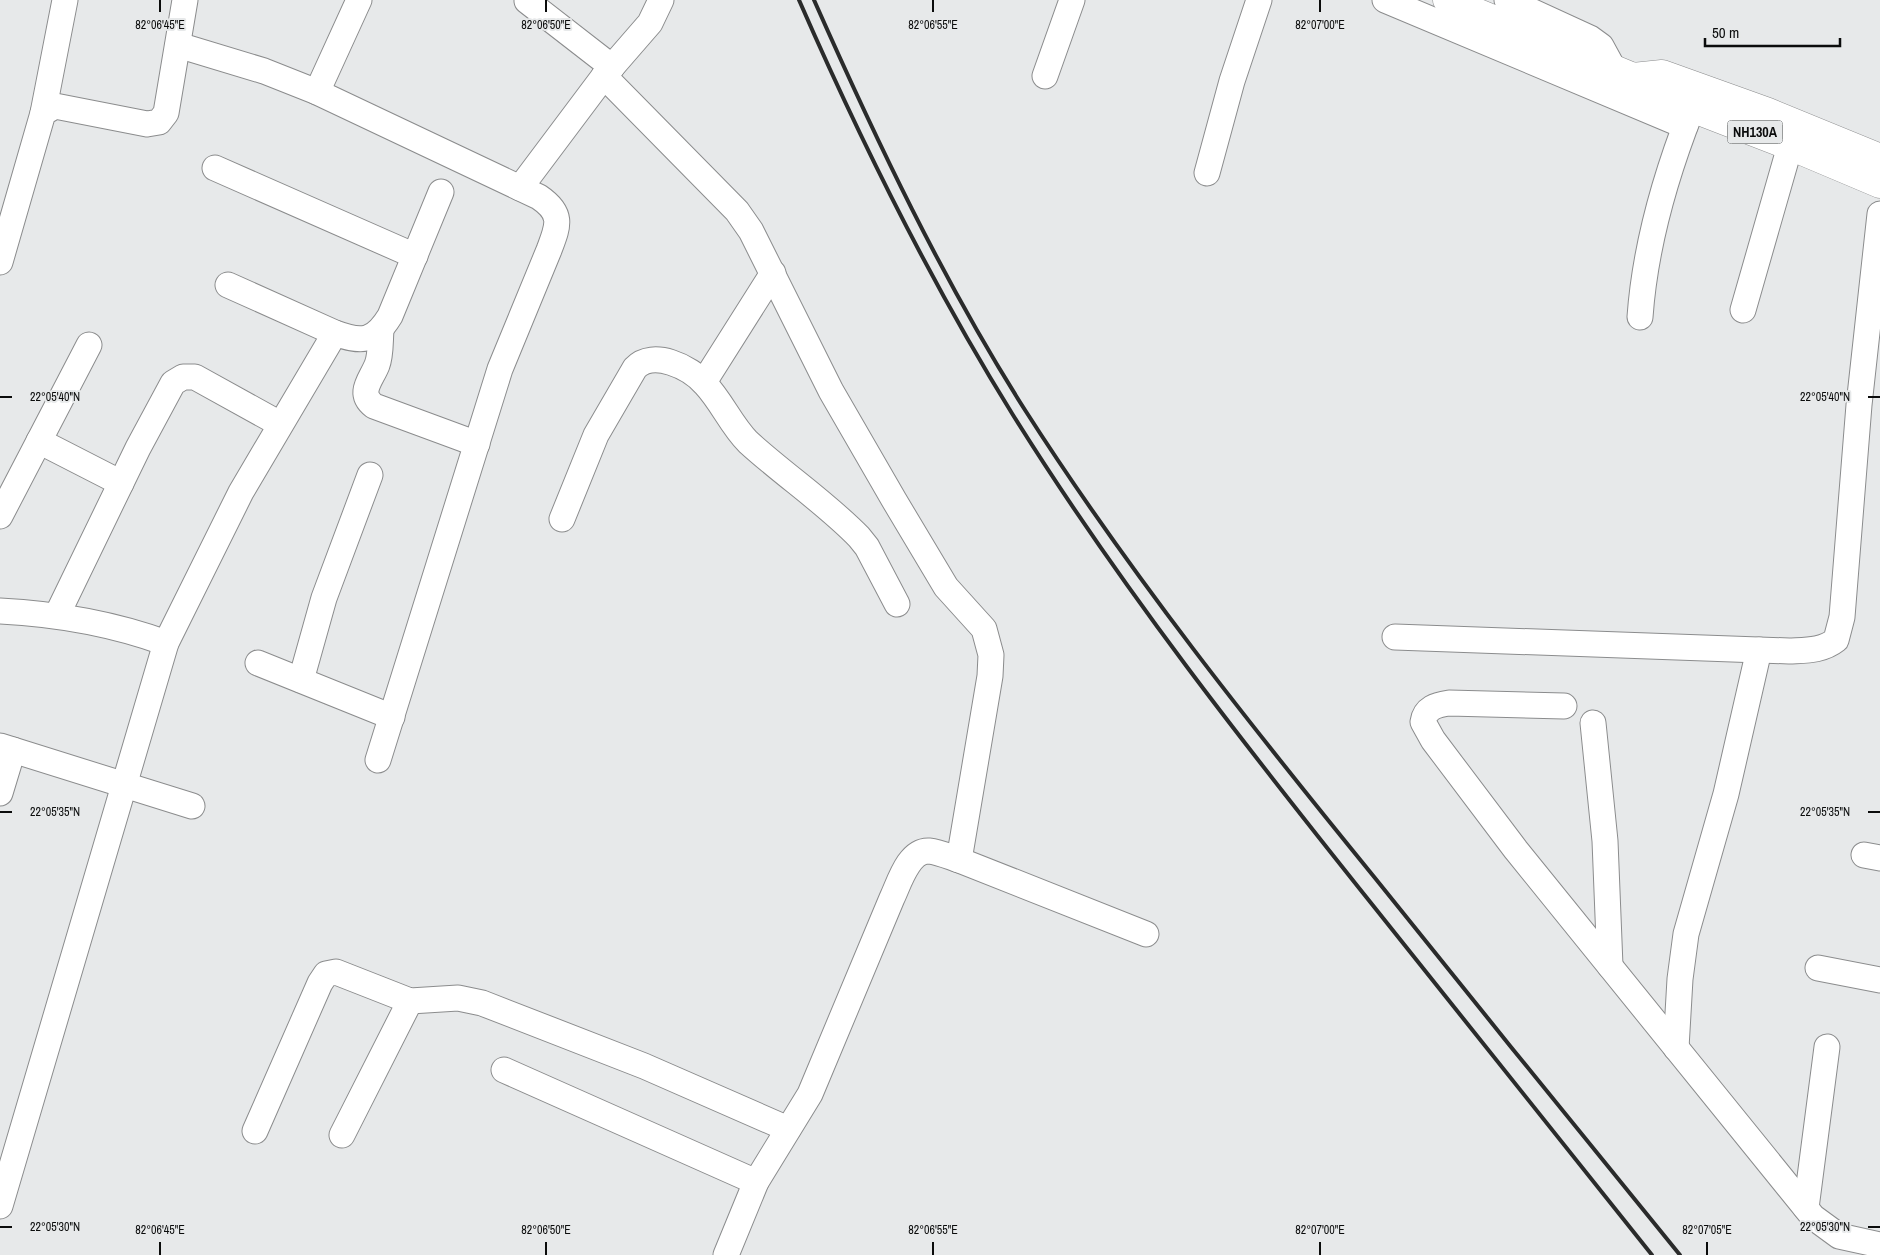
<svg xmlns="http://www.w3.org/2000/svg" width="1880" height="1255" font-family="'Archivo Narrow',sans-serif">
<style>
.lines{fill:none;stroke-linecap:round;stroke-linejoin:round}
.minor-casing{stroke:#8b8c8d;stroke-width:27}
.highway-casing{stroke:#8b8c8d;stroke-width:29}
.minor{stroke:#fff;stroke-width:25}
.highway{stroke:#fff;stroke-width:28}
.rail{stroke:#2a2b2b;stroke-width:4}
.ticks{fill:none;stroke:#0b0c0c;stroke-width:2}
.labels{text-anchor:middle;stroke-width:4;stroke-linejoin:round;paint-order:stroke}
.shield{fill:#e7e9ea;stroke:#4d4e4f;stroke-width:1}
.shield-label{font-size:14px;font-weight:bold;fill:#0b0c0c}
.ticks-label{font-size:12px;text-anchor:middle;fill:#0b0c0c;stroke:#e7e9ea;stroke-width:4;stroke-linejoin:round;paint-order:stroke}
</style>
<rect width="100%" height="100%" fill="#e7e9ea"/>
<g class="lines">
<!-- minor casing -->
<g class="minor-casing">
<g id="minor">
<polyline points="1385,0 1685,126"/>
<polyline points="1507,0 1590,38 1601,46 1613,68"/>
<polyline points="527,1 612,67"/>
<path d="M178 45 264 71 317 92 539 197C564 214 558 226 549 250L500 369 378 760"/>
<polyline points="604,76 737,211 751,231 831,391 894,500 946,587 984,629 991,655 990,676 959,860"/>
<polyline points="1045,76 1072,0"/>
<polyline points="317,92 359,0"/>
<polyline points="43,113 65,0"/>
<polyline points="215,168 415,256"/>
<polyline points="1207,173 1232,81 1259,0"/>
<polyline points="520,188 604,76 650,23 661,0"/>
<polyline points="0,262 43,113 55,106 147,124 159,122 166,113 185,0"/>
<path d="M228 285 335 333C362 343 374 342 390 316L441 192"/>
<polyline points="1743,310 1790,146"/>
<path d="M1640 317C1645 247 1665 177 1691 111"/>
<path d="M381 330C380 341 381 355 377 365 371 380 357 393 374 406L477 444"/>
<polyline points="704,382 773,273"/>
<polyline points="39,441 121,483"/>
<polyline points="0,516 89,345"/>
<path d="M562 519 596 435 635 368C653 349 690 367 705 384 722 402 731 425 748 442 784 475 825 502 859 537L867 547 897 604"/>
<path d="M0 611C59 614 111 623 166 643"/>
<polyline points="57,615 138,448 173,383 183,377 195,377 280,424"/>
<path d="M1395 637 1789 651C1806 650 1822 651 1836 640L1842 617 1859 405 1880 214"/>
<polyline points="258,663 392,717"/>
<polyline points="301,680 324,598 370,475"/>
<path d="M1564 706 1449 703C1436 705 1425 708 1423 722L1433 740 1516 850 1813 1217 1839 1236 1880 1245"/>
<polyline points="1593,723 1605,841 1610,966"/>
<polyline points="0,746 192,806"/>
<polyline points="0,793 13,750"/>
<polyline points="1864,855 1880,858"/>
<polyline points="1818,968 1880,980"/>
<polyline points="1676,1048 1680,979 1686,934 1726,794 1759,650"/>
<polyline points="504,1070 756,1182"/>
<polyline points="255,1131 320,983 326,974 336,972 410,1001 458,998 482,1003 644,1066 788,1129"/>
<polyline points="342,1135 410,1001"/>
<polyline points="0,1206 166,643 241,492 335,333"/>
<polyline points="1806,1208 1827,1047"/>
<path d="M726 1255 756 1182 810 1094 892 898C899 884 908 850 929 851 939 852 950 857 959 860L1146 934"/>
</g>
</g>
<!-- highway casing -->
<g class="highway-casing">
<g id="highway">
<polyline points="1447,0 1633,77 1655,94 1790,146 1880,184"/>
<polyline points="1633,77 1662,74 1768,112 1880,158"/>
</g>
</g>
<!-- minor -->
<use href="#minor" class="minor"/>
<!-- highway -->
<use href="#highway" class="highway"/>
<!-- rail -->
<g class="rail">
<path d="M799 0C861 142 931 283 1013 415 1121 588 1248 749 1375 908 1467 1024 1559 1140 1652 1255"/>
<path d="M814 0C876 140 943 281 1025 410 1130 574 1252 727 1375 878 1476 1004 1578 1130 1680 1255"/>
</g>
</g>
<!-- ticks -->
<path class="ticks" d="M160 0V12M546 0V12M933 0V12M1320 0V12M0 397H12M1868 397H1880M0 812H12M1868 812H1880M0 1227H12M1868 1227H1880M160 1242V1255M546 1242V1255M933 1242V1255M1320 1242V1255M1707 1242V1255"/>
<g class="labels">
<!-- shield labels -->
<rect class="shield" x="1727.5" y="120.5" width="55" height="23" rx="4"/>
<g class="shield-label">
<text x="1755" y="137">NH130A</text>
</g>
</g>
<g class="ticks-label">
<text x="160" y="29">82°06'45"E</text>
<text x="546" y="29">82°06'50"E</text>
<text x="933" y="29">82°06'55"E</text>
<text x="1320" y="29">82°07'00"E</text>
<text x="55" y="401">22°05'40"N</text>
<text x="1825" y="401">22°05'40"N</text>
<text x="55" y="816">22°05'35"N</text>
<text x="1825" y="816">22°05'35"N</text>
<text x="55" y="1231">22°05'30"N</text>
<text x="1825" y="1231">22°05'30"N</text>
<text x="160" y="1234">82°06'45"E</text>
<text x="546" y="1234">82°06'50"E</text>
<text x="933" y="1234">82°06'55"E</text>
<text x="1320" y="1234">82°07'00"E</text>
<text x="1707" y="1234">82°07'05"E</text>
</g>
<!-- scale -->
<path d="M1705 38v8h135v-8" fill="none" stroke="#0b0c0c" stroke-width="2.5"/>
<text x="1712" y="38" font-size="15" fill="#0b0c0c" stroke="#e7e9ea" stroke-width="4" paint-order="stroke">50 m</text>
</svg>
